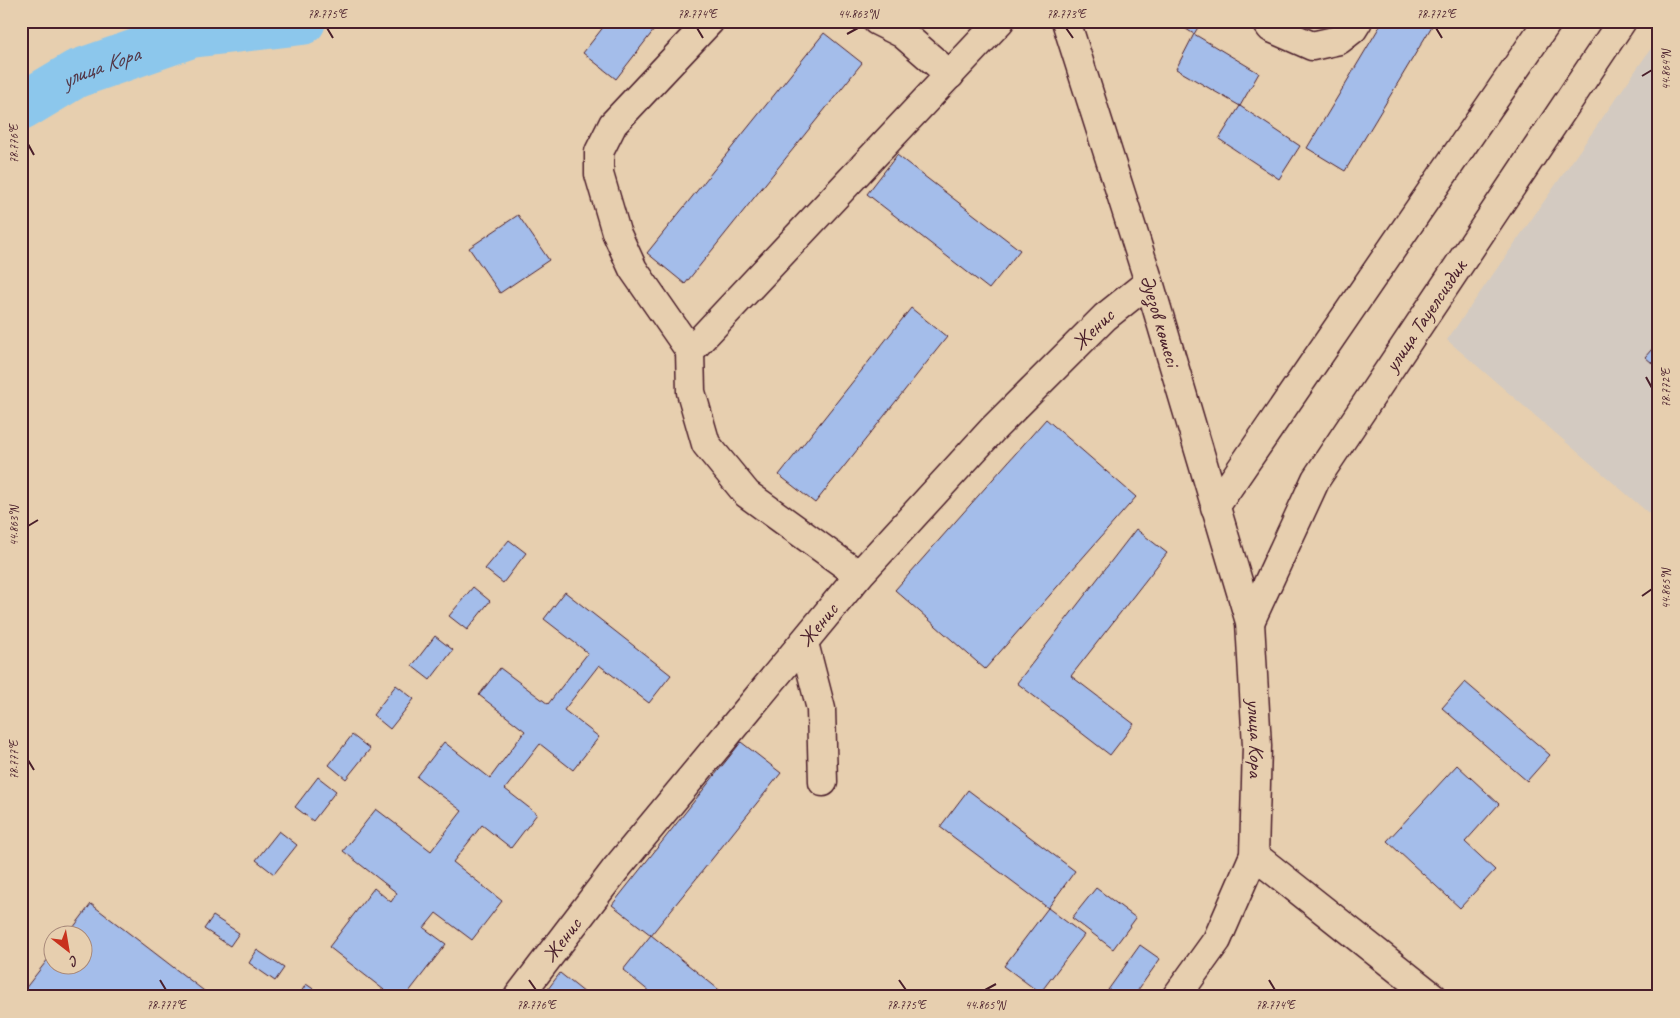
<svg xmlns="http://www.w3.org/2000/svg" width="1680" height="1018" font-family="Caveat,sans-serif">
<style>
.built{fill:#d3cac1}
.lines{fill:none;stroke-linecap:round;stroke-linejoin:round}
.river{stroke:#8cc7ec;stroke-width:48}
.building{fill:#a4bdea;stroke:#4a1f2b}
.minor-casing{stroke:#4a1f2b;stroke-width:31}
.minor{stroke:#e7cfaf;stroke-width:28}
.ticks{fill:none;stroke:#4a1f2b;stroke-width:2}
.labels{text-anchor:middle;stroke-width:4;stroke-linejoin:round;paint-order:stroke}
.street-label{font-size:21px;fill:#4a1f2b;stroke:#e7cfaf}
.water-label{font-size:22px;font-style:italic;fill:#543848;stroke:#e7cfaf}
.neatline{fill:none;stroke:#4a1f2b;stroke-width:2}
.ticks-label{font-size:12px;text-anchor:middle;fill:#4a1f2b}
</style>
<rect width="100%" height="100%" fill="#e7cfaf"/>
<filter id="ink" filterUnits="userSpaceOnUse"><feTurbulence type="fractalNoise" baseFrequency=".02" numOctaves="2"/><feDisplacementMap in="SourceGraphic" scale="10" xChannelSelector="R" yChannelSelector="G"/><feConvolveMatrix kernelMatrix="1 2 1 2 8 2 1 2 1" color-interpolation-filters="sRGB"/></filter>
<g filter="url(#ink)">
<!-- built -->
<polygon class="built" points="1659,37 1659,522 1447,340"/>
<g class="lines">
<!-- river -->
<path class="river" id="s1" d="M21 107 76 74 191 34 302 21"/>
</g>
<!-- building -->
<g class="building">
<polygon points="608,21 661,21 616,79 583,53"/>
<polygon points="1173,21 1202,21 1194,34"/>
<polygon points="1383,21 1435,21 1345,171 1307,148"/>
<polygon points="824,33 862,63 685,284 647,253"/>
<polygon points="1194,34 1259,73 1240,106 1176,69"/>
<polygon points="1240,106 1300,146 1279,179 1219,139"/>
<polygon points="897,155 1020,250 989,289 867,194"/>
<polygon points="518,215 549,260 500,293 469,248"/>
<polygon points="911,308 947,337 815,503 779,475"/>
<polygon points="1659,341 1659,369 1645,357"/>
<polygon points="1046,419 1136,497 985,669 895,590"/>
<polygon points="1136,529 1167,553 1071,676 1134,724 1110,755 1017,683"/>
<polygon points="509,540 526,553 503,583 485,569"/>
<polygon points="473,587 490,601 467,630 449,616"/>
<polygon points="565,592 671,675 649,703 599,665 564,710 599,737 573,770 540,744 505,789 537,814 511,848 482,825 453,862 502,901 472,940 436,913 424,928 446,944 405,997 393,997 329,947 374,888 391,902 397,893 343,851 376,809 431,851 462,811 417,777 444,742 490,778 525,731 479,695 500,668 548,704 588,653 544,619"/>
<polygon points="435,636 453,650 430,680 412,666"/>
<polygon points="1465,682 1550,755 1527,781 1442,708"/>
<polygon points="396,685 414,699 390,729 373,715"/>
<polygon points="352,735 370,749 346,779 329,765"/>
<polygon points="741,742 781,773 651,935 612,905"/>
<polygon points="1457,765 1499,804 1465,842 1495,870 1460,908 1387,841"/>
<polygon points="318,777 336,791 313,821 295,807"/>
<polygon points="968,790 1075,871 1048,908 940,827"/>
<polygon points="279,831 297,845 274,874 256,860"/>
<polygon points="1096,888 1136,918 1113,949 1072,918"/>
<polygon points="91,904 212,997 21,997 21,994 52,954 52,966 82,966 82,936 67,936"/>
<polygon points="1048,908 1084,935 1040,993 1004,966"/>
<polygon points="213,916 239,933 230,946 204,929"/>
<polygon points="651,935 728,997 656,997 623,970"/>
<polygon points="1140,945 1160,959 1133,997 1103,997"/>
<polygon points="257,950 284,968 275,981 249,963"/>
<polygon points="560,973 590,997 542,997"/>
<polygon points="306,984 325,997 298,997"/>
</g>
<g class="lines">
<!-- minor casing -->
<g class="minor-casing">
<g id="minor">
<polyline points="710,21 613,124 599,152 599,174 616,232 633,269 690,351 691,392 706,444 747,494 859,575"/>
<polyline points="877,21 903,34 950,75"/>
<path id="s2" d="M1066 21 1149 282 1250 622 1257 746 1254 855 1217 940 1176 997"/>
<polyline points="1266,21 1271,28 1312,46 1339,40 1353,29 1358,21"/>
<polyline points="690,351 1000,21"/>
<polyline points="1215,507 1548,21"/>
<path id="s3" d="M1250 622 1316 479 1622 21"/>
<polyline points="804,643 821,709 823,782"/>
<polyline points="1254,855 1433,997"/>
<path id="s4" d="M518 997 615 870 859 575 993 429 1105 317 1149 282"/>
</g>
</g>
<!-- minor -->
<use href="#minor" class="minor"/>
</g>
</g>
<!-- ticks -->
<path class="ticks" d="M327 28 333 38M697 28 703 38M1066 28 1073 38M1436 28 1442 38M847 34 858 28M1642 76 1652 70M28 144 34 155M1646 377 1652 388M28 526 38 520M1642 596 1652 589M28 760 34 770M160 980 166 990M529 980 536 990M899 980 906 990M1269 980 1275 990M985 990 996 984"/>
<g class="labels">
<!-- street labels -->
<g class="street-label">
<text dy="7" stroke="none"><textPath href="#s3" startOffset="354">улица Тауелсиздик</textPath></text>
<text dy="7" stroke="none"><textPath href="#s2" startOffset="314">Әуезов көшесі</textPath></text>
<text dy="7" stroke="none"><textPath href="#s4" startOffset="882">Женис</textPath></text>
<text dy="7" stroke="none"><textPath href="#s4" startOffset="478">Женис</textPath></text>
<text dy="7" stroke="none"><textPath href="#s2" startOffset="745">улица Кора</textPath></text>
<text dy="7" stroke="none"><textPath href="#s4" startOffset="72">Женис</textPath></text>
</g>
<!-- water labels -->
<g class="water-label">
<text dy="8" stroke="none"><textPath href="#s1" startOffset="89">улица Кора</textPath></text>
</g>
</g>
<!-- margin -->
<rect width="1680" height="1018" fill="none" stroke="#e7cfaf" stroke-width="55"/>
<!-- north arrow -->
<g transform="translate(68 950) rotate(149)"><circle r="24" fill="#e7cfaf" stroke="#a8897a"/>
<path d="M0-4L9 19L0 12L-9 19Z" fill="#c8321e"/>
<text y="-8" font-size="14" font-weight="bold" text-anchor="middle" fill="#4a1f2b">С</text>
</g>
<rect x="28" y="28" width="1624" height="962" class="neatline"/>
<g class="ticks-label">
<text x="327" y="18">78.775°E</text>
<text x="697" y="18">78.774°E</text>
<text x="858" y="18">44.863°N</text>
<text x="1066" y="18">78.773°E</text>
<text x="1436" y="18">78.772°E</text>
<text transform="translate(1666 70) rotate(-90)" y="4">44.864°N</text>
<text transform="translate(14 144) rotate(-90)" y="4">78.776°E</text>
<text transform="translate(1666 388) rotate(-90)" y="4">78.772°E</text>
<text transform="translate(14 526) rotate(-90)" y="4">44.863°N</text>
<text transform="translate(1666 589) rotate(-90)" y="4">44.865°N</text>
<text transform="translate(14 760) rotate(-90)" y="4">78.777°E</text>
<text x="166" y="1009">78.777°E</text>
<text x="536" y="1009">78.776°E</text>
<text x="906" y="1009">78.775°E</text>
<text x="985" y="1009">44.865°N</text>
<text x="1275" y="1009">78.774°E</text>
</g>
</svg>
